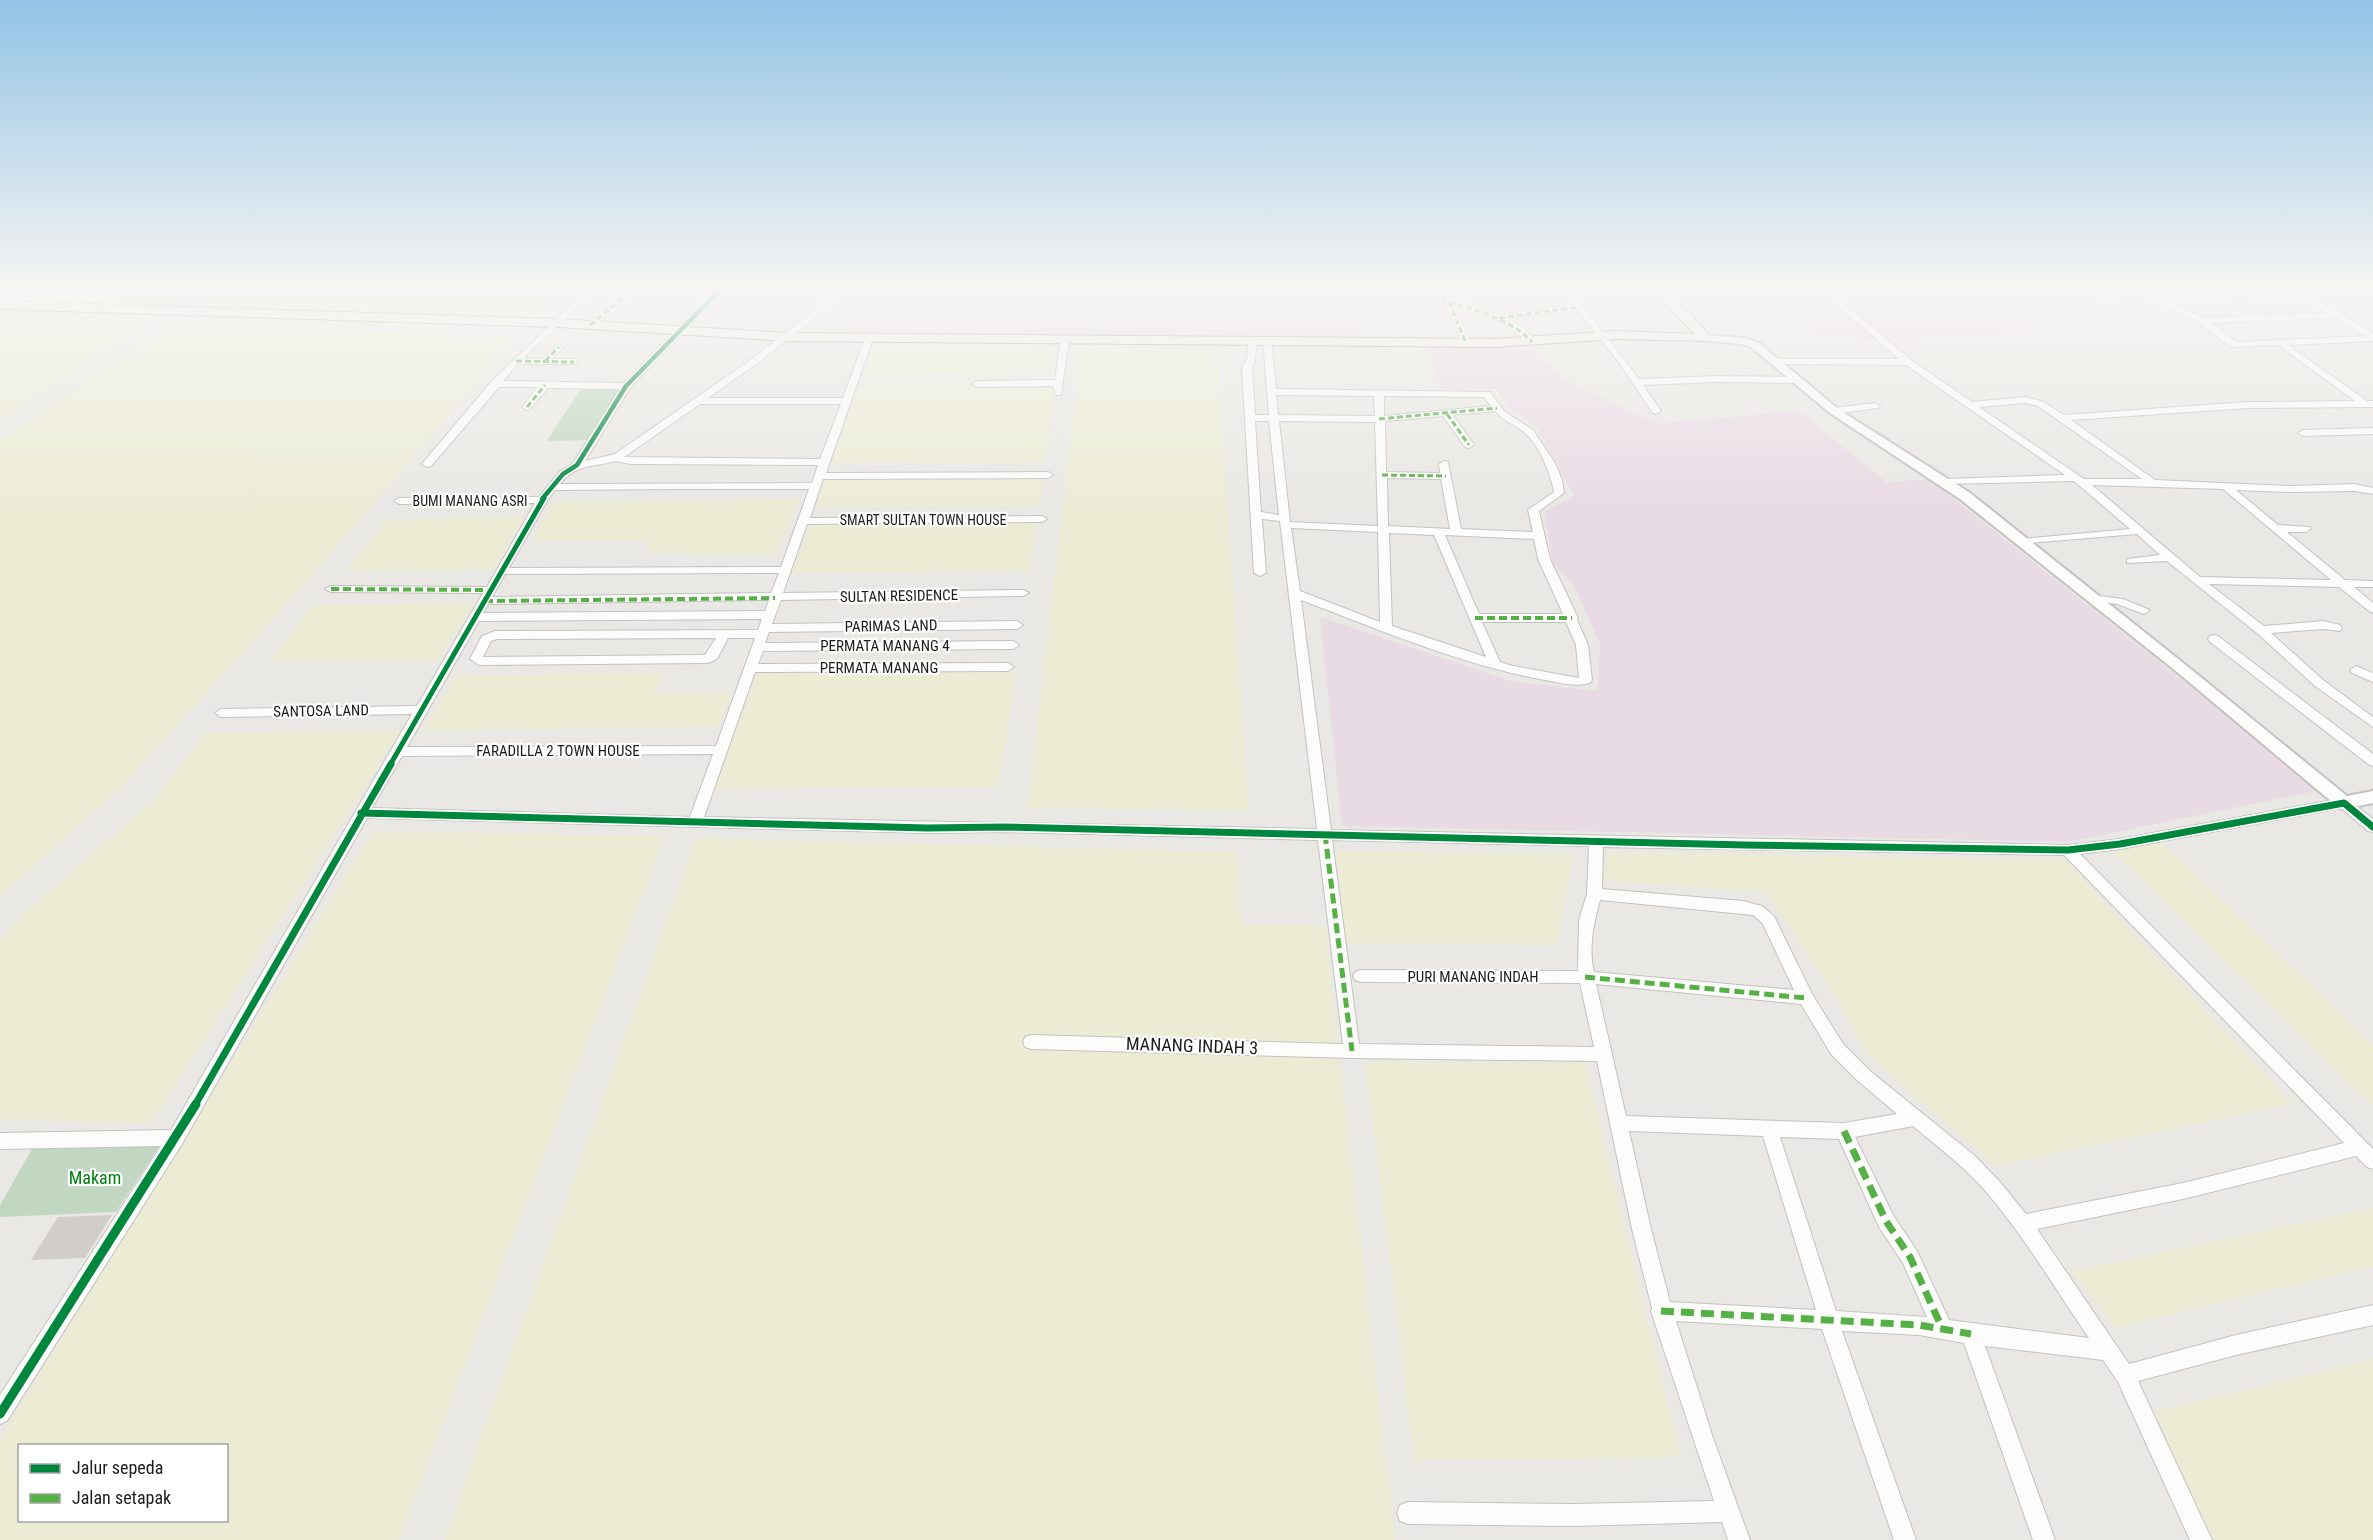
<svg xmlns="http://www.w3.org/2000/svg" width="2373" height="1540" font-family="'Roboto Condensed',sans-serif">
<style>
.industrial{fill:#e9dbe4}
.farmland{fill:#ececd5;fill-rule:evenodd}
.cemetery{fill:#c1d7c1}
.building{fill:#d1ceca}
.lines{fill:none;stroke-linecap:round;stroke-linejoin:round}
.minor-casing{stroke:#c3c2c0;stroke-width:2}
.tertiary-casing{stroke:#c3c2c0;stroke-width:4}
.secondary-casing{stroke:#93947c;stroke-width:2}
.minor{fill:#fcfcfb;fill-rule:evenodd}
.tertiary{fill:#fcfcfb;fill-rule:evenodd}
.secondary{fill:#f2f2e8;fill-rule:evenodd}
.quiet-far3{stroke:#55b145;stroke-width:3;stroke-dasharray:6 3;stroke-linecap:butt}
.quiet-far2{stroke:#55b145;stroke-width:4;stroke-dasharray:8 4;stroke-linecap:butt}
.quiet-far1{stroke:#55b145;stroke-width:5;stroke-dasharray:10 5;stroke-linecap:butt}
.quiet{stroke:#55b145;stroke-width:7;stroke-dasharray:13 7;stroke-linecap:butt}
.cycleway-far3-casing{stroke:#fff;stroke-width:7}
.cycleway-far2-casing{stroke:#fff;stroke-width:8}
.cycleway-far1-casing{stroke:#fff;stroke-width:10}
.cycleway-casing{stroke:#fff;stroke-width:13}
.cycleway-far3{stroke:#00873e;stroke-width:4.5}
.cycleway-far2{stroke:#00873e;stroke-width:5}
.cycleway-far1{stroke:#00873e;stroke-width:7}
.cycleway{stroke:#00873e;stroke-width:9}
.labels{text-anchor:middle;stroke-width:4.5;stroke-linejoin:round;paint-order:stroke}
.far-street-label{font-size:14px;fill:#1c1c1c;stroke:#fff}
.street-label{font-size:15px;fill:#1c1c1c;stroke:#fff}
.near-street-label{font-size:18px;fill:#1c1c1c;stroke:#fff}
.near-park-label{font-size:18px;fill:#01820a;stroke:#fff}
</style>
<rect width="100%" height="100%" fill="#eae8e4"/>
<!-- industrial -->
<g class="industrial">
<polygon points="862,291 1359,291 1360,337 837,333"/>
<polygon points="1747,291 2068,291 2188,321 1874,341 1814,332"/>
<polygon points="1427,347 1536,349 1546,362 1570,383 1656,424 1799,411 1886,482 1929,479 2321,790 2068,842 1342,826 1320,617 1514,682 1598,691 1600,644 1573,583 1553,563 1544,512 1574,496 1537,427 1510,409 1496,389 1442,389"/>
</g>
<!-- farmland -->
<g class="farmland">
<polygon points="0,291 201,291 178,307 0,301"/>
<polygon points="212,291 567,291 539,317 187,307"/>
<polygon points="0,312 154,318 0,420"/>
<polygon points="177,322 515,337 303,586 125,784 0,897 0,441"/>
<polygon points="875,341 1061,341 1057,372 864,374"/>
<polygon points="1082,345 1216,346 1249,810 1027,808"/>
<polygon points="1055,386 1046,462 831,463 861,387"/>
<polygon points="1044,478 1039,506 816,507 825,479"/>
<polygon points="800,499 777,554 648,553 650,540 532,542 553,502"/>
<polygon points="525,517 493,569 347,571 386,520"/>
<polygon points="812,523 1037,523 1030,571 792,573"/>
<polygon points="475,603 438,661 269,662 312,605"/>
<polygon points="1017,671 999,786 715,789 758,672"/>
<polygon points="663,673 655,693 731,692 718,727 423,730 457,675"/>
<polygon points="401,730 152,1123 0,1120 0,940 27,910 153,801 205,733"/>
<path d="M373 831 665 836 399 1540H0V1439ZM20 1446H226V1520H20Z"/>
<polygon points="696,838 1237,852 1242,925 1325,926 1395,1540 444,1540"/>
<polygon points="2162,842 2373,1045 2373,1106 2113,852"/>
<polygon points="1337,851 1574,854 1557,945 1345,944"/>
<polygon points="1611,852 2065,860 2293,1104 1995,1166 1866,1054 1835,996 1765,892 1601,880"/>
<polygon points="1365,1062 1585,1063 1681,1457 1414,1460"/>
<polygon points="2373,1208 2373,1266 2115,1328 2072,1271"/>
<polygon points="2373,1359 2373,1540 2208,1540 2156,1411"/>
</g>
<!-- cemetery -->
<g class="cemetery">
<polygon points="581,388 621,388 590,440 547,441"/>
<polygon points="162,1142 116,1212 0,1217 0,1205 35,1144"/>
</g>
<!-- building -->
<polygon class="building" points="112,1215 85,1258 31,1260 58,1217"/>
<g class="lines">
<!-- minor casing -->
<g class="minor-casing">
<g id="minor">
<path d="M586 291H595L524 358 542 359 559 344 563 347 552 359H574L577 360V364H518L503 381 624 383 714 291H723L630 388 585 461 615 454 749 361 840 291H849L755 365 708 398H843L865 338 869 335 873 338 826 473 1048 472 1053 475 1048 478 823 479 810 518 1042 516 1047 519 1042 522 807 524 783 593 1023 590 1029 593 1023 596 781 600 772 624 1017 621 1023 625 1017 629 769 632 765 643 1013 641 1019 645 1013 649 763 651 758 664 1008 663 1014 667 1008 671 755 672 704 817 1317 829 1280 521 1262 519 1266 573 1260 576 1254 573 1242 369 1247 359 1249 340 1253 337 1257 340 1255 359 1252 369 1255 415H1269L1263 340 1267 337 1271 340 1276 389 1490 392 1505 412 1533 430 1555 463 1562 480 1564 493 1539 511 1550 559 1578 618 1577 620 1588 645 1592 680 1590 683C1575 687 1561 683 1545 680 1462 665 1380 630 1301 600L1331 830 2068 845 2120 839 2344 798 2349 800 2373 819V832L2368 831 2341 808 2120 849 2080 854 2373 1149V1169L2367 1167 2356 1156 2183 1199 2037 1229 2129 1364 2236 1335 2373 1305V1325L2236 1355 2138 1381 2212 1540H2190L2118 1382 2103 1360 1985 1346 2055 1540H2033L1964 1343 1919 1335 1842 1331 1916 1540H1894L1822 1329 1676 1321 1713 1438 1750 1540H1728L1722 1522 1573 1526 1408 1524 1400 1521 1397 1513 1400 1505 1408 1502 1573 1504 1714 1501 1651 1311 1652 1308 1632 1229 1597 1061 1352 1058 1031 1049 1025 1047 1023 1042 1025 1037 1031 1035 1343 1044 1318 840 1004 832 927 833 367 818 182 1144 7 1421 0 1424V1395L161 1146 0 1149V1133L171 1130 412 714 221 717 215 713 221 709 417 706 483 593 331 592 325 589 331 586 487 587 535 503 399 504 394 501 399 498 539 497 559 472 573 463 620 389 548 388 530 409 527 410 522 407 538 387H499L431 466 427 467 422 464 491 382ZM1276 395 1374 396 1375 416 1278 415ZM1384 396 1484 397 1491 406 1384 416ZM700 404H841L820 459 624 457ZM1495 411C1503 421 1516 425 1525 433 1539 445 1551 474 1554 492L1528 510 1533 532 1461 529 1448 462 1444 461 1439 464 1440 473 1386 472 1385 421 1443 416 1465 447 1469 448 1474 445 1453 415ZM1255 421H1269L1279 515 1261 512ZM1279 421 1375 422 1378 526 1290 522ZM615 461 631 464 818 465 812 483 560 484C577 463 592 468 615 461ZM1387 478 1441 479 1450 529 1388 526ZM680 489H809L781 567 509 568 547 501 555 490ZM1291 528 1378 532 1380 622 1300 591ZM1389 533 1434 535 1486 657 1392 626ZM1445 535 1534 539 1538 559 1563 614H1479ZM779 573 771 593 492 597 505 574ZM769 600 765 611 483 613 488 604ZM762 619 758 630 495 631 482 636 470 659 479 665 708 663 717 659 728 638H755L716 746 407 747 479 621ZM1482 622H1566L1576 645 1579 678 1513 666 1500 662ZM716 638 705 655 483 657 491 641 497 639ZM713 754 690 817 372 808 402 756ZM1332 840 1589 846 1587 894 1579 920 1578 971 1361 970 1355 972 1353 976 1355 980 1361 982 1580 983 1594 1047 1359 1044ZM1603 847 2064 855 2344 1143 2183 1183 2026 1214 2000 1182 1975 1156 1870 1071 1843 1044 1812 994 1774 916 1762 906 1743 901 1602 889ZM1600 900 1753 915 1763 924 1794 990 1594 972C1588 949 1594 922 1600 900ZM1596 984 1801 1004 1831 1054 1858 1081 1897 1114 1844 1123 1626 1116ZM1913 1126C1939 1148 1966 1168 1988 1194 2026 1239 2056 1290 2089 1338L1949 1320 1917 1251 1893 1215 1855 1137ZM1629 1131 1763 1136 1816 1310 1670 1302 1651 1229ZM1780 1137 1839 1139 1879 1227 1903 1263 1927 1317 1836 1311Z"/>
<polygon points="629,291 639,291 593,327 587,327 587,323"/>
<path d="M1431 291H1477L1473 293 1446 296 1452 300 1500 315 1574 305 1563 291H1571L1639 379 1717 376 1796 377 1801 380 1796 383 1717 382 1643 385 1661 411 1656 414 1653 413 1618 361 1577 310 1509 319C1520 325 1528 332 1536 342L1532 345 1502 322 1455 307 1470 343 1466 346 1462 343 1445 303Z"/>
<polygon points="1698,291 1707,291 1711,296 1704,298"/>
<path d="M1821 291H1830L1911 360 1972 402 2025 397 2044 402 2064 415 2248 402 2355 401 2278 345 2231 347 2194 319 2149 301 2133 291H2143L2165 302 2169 300 2295 294V291H2302L2373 333V341L2288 345 2367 401H2373V407L2248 408 2071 420 2155 480 2290 486 2355 484 2373 488V494L2355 491 2290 492 2236 490 2278 525 2310 527 2311 529 2306 532H2287L2345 580 2373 581V587H2354L2373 603V613L2369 611 2339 587 2209 584 2264 626 2324 621 2340 625 2342 628 2340 631 2324 629 2271 633 2323 680 2373 717V727L2315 686 2257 633 2167 561 2127 563V559L2160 555 2137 534 2018 544 2017 542 2022 539 2130 529 2074 481 1942 484V480L1946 479 2065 475 1906 365 1772 364V360L1775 359H1899ZM2303 299 2327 313 2205 318 2173 304ZM2335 318 2365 336 2236 342 2212 323ZM2025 403 2038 406 2142 479H2084L1979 407ZM2092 485 2223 489 2331 580 2200 577Z"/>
<polygon points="1065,336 1069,339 1061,395 1055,395 1054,386 977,387 972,384 977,381 1055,380 1061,339"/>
<polygon points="1875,403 1880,406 1878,408 1834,414 1829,411 1834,408"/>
<polygon points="2373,428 2373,434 2303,436 2298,433 2303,430"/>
<polygon points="2091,595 2123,599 2150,610 2144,614 2117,604 2087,600 2085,598"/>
<polygon points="2214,635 2218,636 2373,754 2373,766 2368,764 2210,642 2208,639 2210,636"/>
<polygon points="2356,666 2373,673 2373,682 2352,673 2350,670"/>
</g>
</g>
<!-- tertiary casing -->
<g class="tertiary-casing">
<polygon id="tertiary" points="1705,335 1744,338 1759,343 1838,409 1970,493 2187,666 2347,796 2373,791 2373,803 2344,809 2338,807 2177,672 1960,499 1830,413 1751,347 1742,344 1701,340 1700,338"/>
</g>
<!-- secondary casing -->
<g class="secondary-casing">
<polygon id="secondary" points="1651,291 1664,291 1690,313 1709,335 1711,338 1709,341 1616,339 1495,347 787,341 558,327 0,309 0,301 558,319 787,333 1495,339 1616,331 1695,334"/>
</g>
<!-- minor -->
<use href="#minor" class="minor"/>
<!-- tertiary -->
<use href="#tertiary" class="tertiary"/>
<!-- secondary -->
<use href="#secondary" class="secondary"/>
<!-- quiet-far3 -->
<g class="quiet-far3">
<polyline points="1435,291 1449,302 1466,343"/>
<path d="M1449 302C1480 312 1509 318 1532 342"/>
<polyline points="1499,318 1579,307"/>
<polyline points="590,325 624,297 635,291"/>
<polyline points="516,361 574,362"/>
<polyline points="545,361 559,347"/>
<polyline points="527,407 545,385"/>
<polyline points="1447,414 1469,445"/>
<polyline points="1379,419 1497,408"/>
<polyline points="1382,475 1446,476"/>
</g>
<!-- quiet-far2 -->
<g class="quiet-far2">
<polyline points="331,589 491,590"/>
<polyline points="485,601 775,598"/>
<polyline points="1475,618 1572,618"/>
</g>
<!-- quiet-far1 -->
<g class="quiet-far1">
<polyline points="1325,834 1352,1051"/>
<polyline points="1585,977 1806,998"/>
</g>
<!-- quiet -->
<g class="quiet">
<polyline points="1844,1131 1886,1221 1910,1257 1942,1328"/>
<polyline points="1661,1311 1919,1325 1971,1334"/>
</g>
<!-- cycleway-far3 casing -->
<g class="cycleway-far3-casing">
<polyline id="cycleway-far3" points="542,499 563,474 577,465 626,386 719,291"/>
</g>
<!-- cycleway-far2 casing -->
<g class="cycleway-far2-casing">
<polyline id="cycleway-far2" points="390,765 544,498"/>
</g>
<!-- cycleway-far1 casing -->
<g class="cycleway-far1-casing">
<g id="cycleway-far1">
<polyline points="361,813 927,828 1004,827 1745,845 2068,850 2120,844 2344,803 2373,827"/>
<polyline points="195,1105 391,764"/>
</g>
</g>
<!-- cycleway casing -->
<g class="cycleway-casing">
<polyline id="cycleway" points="0,1414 196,1104"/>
</g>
<!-- cycleway-far3 -->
<use href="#cycleway-far3" class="cycleway-far3"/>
<!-- cycleway-far2 -->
<use href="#cycleway-far2" class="cycleway-far2"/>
<!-- cycleway-far1 -->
<use href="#cycleway-far1" class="cycleway-far1"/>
<!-- cycleway -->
<use href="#cycleway" class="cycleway"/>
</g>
<!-- sky -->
<linearGradient id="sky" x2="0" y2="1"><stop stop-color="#93c3e6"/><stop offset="0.57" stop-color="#f6f5f3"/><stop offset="1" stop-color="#f6f5f3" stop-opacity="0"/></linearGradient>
<rect width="2373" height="507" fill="url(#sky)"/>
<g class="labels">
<!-- far-street labels -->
<g class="far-street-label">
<text x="470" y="506">BUMI MANANG ASRI</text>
<text x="923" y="525">SMART SULTAN TOWN HOUSE</text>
</g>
<!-- street labels -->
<g class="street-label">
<text transform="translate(899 596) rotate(-1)" y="5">SULTAN RESIDENCE</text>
<text transform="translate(891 626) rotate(-1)" y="5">PARIMAS LAND</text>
<text x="885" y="651">PERMATA MANANG 4</text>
<text x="879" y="673">PERMATA MANANG</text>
<text transform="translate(321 711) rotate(-1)" y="5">SANTOSA LAND</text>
<text x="558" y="756">FARADILLA 2 TOWN HOUSE</text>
<text x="1473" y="982">PURI MANANG INDAH</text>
</g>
<!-- near-street labels -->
<g class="near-street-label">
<text transform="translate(1192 1046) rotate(2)" y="6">MANANG INDAH 3</text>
</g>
<!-- near-park labels -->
<g class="near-park-label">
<text x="95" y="1184">Makam</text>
</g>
</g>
<!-- legend -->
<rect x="18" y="1444" width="210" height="78" fill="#ffffff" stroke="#a4a4a4" stroke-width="1.5"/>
<rect x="30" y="1464" width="30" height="9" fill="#00873e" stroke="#a4a4a4" stroke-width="1.5"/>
<text x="72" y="1474" font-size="18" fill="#1c1c1c">Jalur sepeda</text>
<rect x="30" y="1494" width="30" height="9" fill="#55b145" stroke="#a4a4a4" stroke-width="1.5"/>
<text x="72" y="1504" font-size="18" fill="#1c1c1c">Jalan setapak</text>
</svg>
